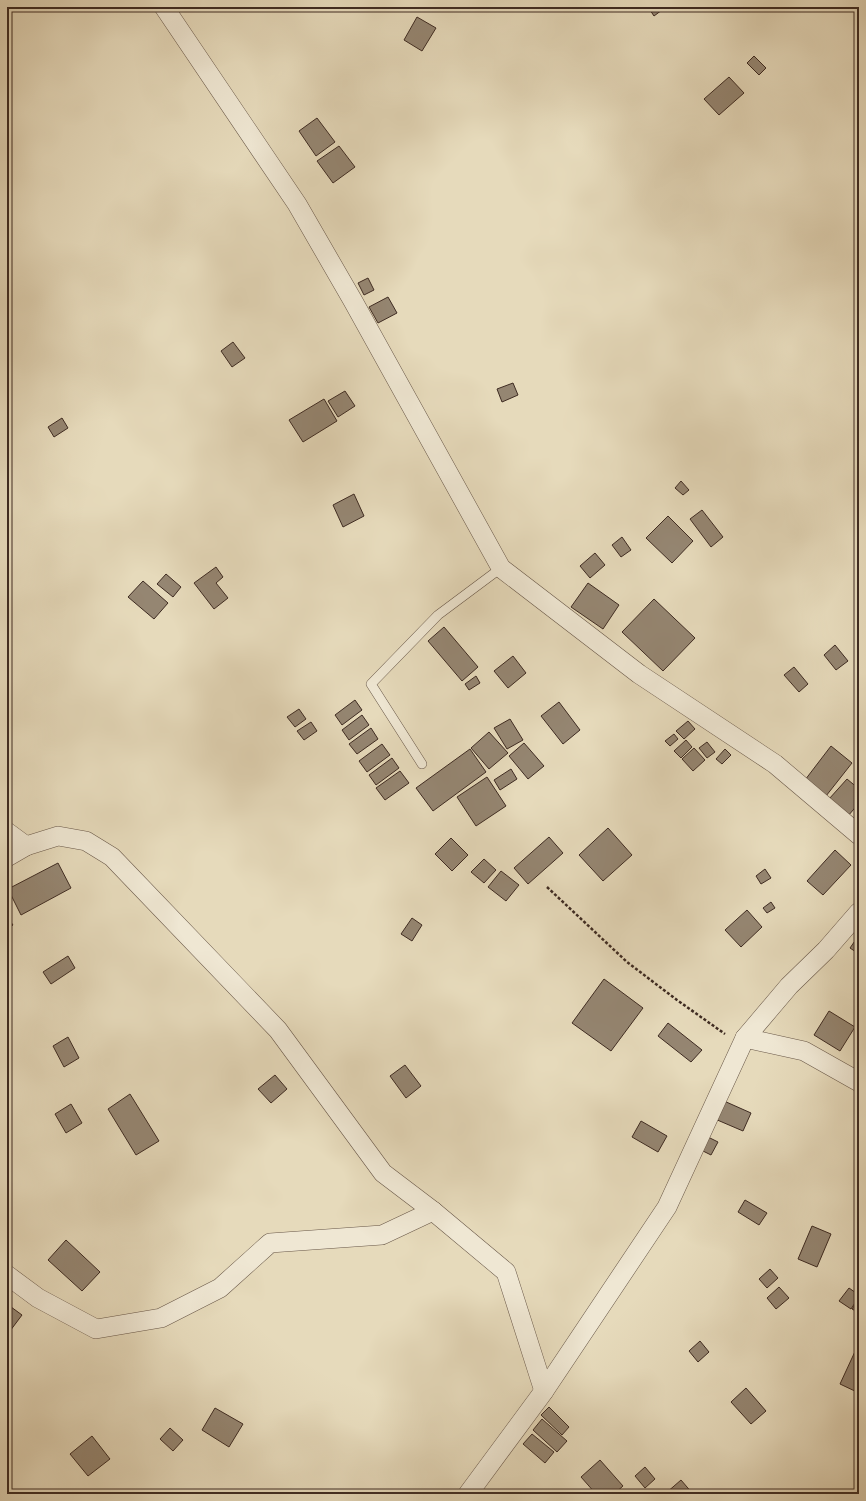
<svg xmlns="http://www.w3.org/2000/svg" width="866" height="1501" font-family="'Sorts Mill Goudy',serif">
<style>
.building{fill:#958672;stroke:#3e2b22}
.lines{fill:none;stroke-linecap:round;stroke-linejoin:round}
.service-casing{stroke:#685748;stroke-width:10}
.minor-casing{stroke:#685748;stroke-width:20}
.path{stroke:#3e2b22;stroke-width:2.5;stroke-dasharray:3 2;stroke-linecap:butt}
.service{stroke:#efe7d3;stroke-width:9}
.minor{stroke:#efe7d3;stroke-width:19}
</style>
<rect width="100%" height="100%" fill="#e6dabb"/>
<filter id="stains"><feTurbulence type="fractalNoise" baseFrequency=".005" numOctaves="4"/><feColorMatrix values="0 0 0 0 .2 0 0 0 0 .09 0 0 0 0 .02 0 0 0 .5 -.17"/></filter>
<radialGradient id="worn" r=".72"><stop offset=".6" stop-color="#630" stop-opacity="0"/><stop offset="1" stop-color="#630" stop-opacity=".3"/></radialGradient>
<!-- building -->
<g class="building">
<polygon points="648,7 666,7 654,16"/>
<polygon points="417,17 436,28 422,51 404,40"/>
<polygon points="754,56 766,68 759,75 747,63"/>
<polygon points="729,77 744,93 719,115 704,99"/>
<polygon points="317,118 335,142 316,156 299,131"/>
<polygon points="339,146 355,167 333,183 317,161"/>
<polygon points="368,278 374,290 364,295 358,283"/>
<polygon points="388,297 397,313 378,323 369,307"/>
<polygon points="233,342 245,358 232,367 221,351"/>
<polygon points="513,383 518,395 502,402 497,389"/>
<polygon points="345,391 355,406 338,417 328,401"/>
<polygon points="324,399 337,421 303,442 289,420"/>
<polygon points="62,418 68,428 54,437 48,427"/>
<polygon points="681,481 689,490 683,495 675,488"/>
<polygon points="354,494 364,516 343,527 333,505"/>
<polygon points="702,510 723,537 711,547 690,519"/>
<polygon points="668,516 693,541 672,563 646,538"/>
<polygon points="622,537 631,550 621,557 612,545"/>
<polygon points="595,553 605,565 590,578 580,566"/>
<polygon points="216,567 223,577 216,583 228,598 214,609 194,583"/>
<polygon points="166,574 181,587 173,597 157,584"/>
<polygon points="143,581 168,603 154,619 128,597"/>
<polygon points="588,583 619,605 603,629 571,607"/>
<polygon points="654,599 695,638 663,671 622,632"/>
<polygon points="444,627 478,667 462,681 428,641"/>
<polygon points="835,645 848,661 836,670 824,655"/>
<polygon points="513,656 526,673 508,688 494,671"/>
<polygon points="794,667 808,684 799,692 784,675"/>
<polygon points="476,676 480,683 469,690 465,684"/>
<polygon points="355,700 362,710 342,725 335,715"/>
<polygon points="559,702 580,730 563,744 541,716"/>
<polygon points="299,709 306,719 295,727 287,717"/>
<polygon points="362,715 369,725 349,740 342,730"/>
<polygon points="510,719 523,740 507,749 494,728"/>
<polygon points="688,721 695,729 684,739 676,731"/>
<polygon points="311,722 317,731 304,740 297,731"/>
<polygon points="371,728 378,739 357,754 349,744"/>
<polygon points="489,732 508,753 489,769 471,748"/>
<polygon points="674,734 678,739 670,746 665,741"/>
<polygon points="686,740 692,747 681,758 674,751"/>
<polygon points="707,742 715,752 707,758 699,748"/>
<polygon points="524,743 544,766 528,779 509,756"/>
<polygon points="382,744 390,755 367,772 359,761"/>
<polygon points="831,746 852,763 826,796 805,780"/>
<polygon points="694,748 705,760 693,771 682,759"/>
<polygon points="470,749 486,772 433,811 416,788"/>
<polygon points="725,749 731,755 722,764 716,759"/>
<polygon points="392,758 399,768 376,785 369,775"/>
<polygon points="511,769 517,779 500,790 494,780"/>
<polygon points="400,771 409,783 385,800 376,788"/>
<polygon points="487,777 506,806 476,826 457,797"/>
<polygon points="847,779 859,789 859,803 848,816 829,799"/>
<polygon points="859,812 859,823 853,819"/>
<polygon points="608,828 632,855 603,881 579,855"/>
<polygon points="549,837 563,853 528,884 514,868"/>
<polygon points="451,838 468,855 452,871 435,854"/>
<polygon points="835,850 851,865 823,895 807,881"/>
<polygon points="484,859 496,870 484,883 471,872"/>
<polygon points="58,863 71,888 21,915 8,889"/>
<polygon points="765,869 771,878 761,884 756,876"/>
<polygon points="501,871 519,885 506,901 488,887"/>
<polygon points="771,902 775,908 767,913 763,908"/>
<polygon points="747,910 762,927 741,947 725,930"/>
<polygon points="7,917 13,925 7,929"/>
<polygon points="412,918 422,925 412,941 401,934"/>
<polygon points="859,935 859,954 850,948"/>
<polygon points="68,956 75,968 51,984 43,972"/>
<polygon points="604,979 643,1008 611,1051 572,1023"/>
<polygon points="829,1011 855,1027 840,1051 814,1035"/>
<polygon points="668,1023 702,1050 691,1062 658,1036"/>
<polygon points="68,1037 79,1058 64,1067 53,1046"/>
<polygon points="405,1065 421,1086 406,1098 390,1076"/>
<polygon points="275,1075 287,1089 271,1103 258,1089"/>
<polygon points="130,1094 159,1141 136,1155 108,1109"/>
<polygon points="724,1101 751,1113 743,1131 715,1119"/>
<polygon points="71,1104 82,1123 66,1133 55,1114"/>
<polygon points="641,1121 667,1136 658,1152 632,1137"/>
<polygon points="708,1137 718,1142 711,1155 701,1150"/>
<polygon points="745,1200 767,1213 759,1225 738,1212"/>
<polygon points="812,1226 831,1234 817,1267 798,1259"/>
<polygon points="66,1240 100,1272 82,1291 48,1260"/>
<polygon points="770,1269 778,1278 767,1288 759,1279"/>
<polygon points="779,1287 789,1298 776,1309 767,1298"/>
<polygon points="849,1288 859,1295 859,1297 851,1309 839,1301"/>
<polygon points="859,1299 859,1313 852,1309"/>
<polygon points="7,1304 22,1315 10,1331 7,1329"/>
<polygon points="700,1341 709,1352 698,1362 689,1351"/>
<polygon points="858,1345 859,1345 859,1393 840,1384"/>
<polygon points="746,1388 766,1411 751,1424 731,1402"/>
<polygon points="549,1407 569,1427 562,1435 541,1415"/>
<polygon points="215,1408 243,1424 229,1447 202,1430"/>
<polygon points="542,1419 567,1441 557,1452 533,1430"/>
<polygon points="170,1428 183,1440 173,1451 160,1439"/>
<polygon points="532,1434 554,1452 545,1463 523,1444"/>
<polygon points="92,1436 110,1459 88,1476 70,1454"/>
<polygon points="600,1460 623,1486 614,1494 596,1494 581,1477"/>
<polygon points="645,1467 655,1479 645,1488 635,1476"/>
<polygon points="681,1480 693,1494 667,1494 666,1493"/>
</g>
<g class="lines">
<!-- service casing -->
<g class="service-casing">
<polyline id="service" points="422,764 371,684 438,615 501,568"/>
</g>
<!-- minor casing -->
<g class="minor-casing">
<g id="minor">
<polyline points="164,7 297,204 353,301 501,568 639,674 775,764 859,835"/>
<polyline points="7,832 26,846 58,836 86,841 112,857 278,1030 383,1173 433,1211 506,1272 544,1391"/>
<polyline points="7,857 26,846"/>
<polyline points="745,1038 804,1051 859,1082"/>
<polyline points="7,1275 38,1298 96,1329 161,1318 220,1288 270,1243 382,1235 433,1211"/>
<polyline points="468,1494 544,1391 667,1207 745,1038 789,986 826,950 859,912"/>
</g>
</g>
<!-- path -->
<polyline class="path" points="547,887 627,962 677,1000 725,1034"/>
<!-- service -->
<use href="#service" class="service"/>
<!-- minor -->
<use href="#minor" class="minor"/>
</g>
<!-- margin -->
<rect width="866" height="1501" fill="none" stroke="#e6dabb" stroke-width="24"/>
<rect x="8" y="8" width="850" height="1485" fill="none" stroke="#3e2b22" stroke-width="2"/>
<rect x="12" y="12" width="842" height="1477" fill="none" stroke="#3e2b22"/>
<rect width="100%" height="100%" filter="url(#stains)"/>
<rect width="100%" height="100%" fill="url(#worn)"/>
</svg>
